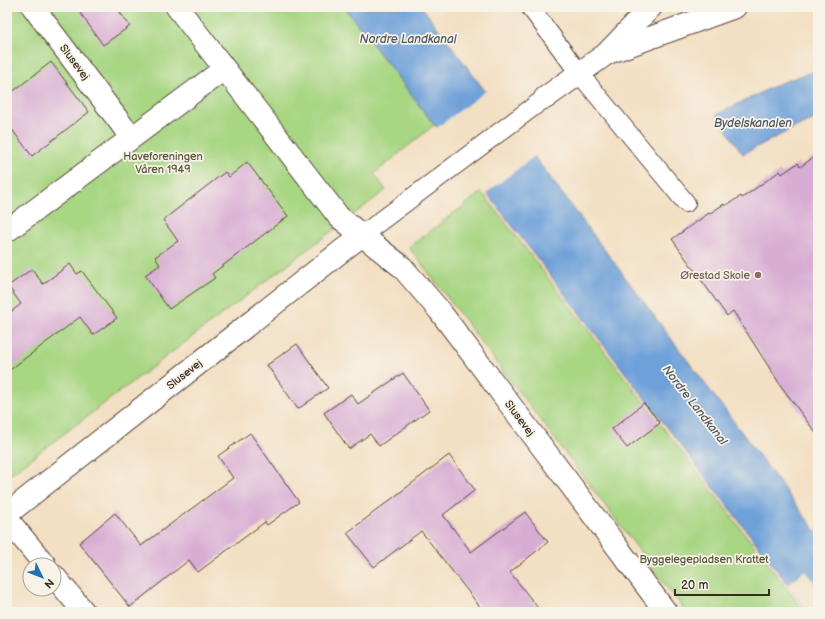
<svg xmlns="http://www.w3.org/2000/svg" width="825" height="619" font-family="'Balsamiq Sans',sans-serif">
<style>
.green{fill:#a8d683;stroke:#728050}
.water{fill:#6ea0d9;stroke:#54657c}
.pier{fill:#f3dfc3}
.building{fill:#d8add4}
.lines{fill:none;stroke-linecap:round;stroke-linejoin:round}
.lane-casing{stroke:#574537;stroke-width:20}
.street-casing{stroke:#574537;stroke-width:24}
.lane{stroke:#fff;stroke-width:18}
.street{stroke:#fff;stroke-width:22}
.education-dot{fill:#8d6e63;stroke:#f7f3e8;stroke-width:1.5}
.labels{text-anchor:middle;stroke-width:3.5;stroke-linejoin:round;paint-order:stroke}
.street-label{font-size:11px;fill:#3b2a1e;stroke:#f7f3e8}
.park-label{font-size:11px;fill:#565537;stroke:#f7f3e8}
.education-label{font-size:11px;fill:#785e54;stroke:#f7f3e8;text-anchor:end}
.water-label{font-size:12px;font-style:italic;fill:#4d535f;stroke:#f7f3e8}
</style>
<rect width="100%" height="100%" fill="#f7f3e8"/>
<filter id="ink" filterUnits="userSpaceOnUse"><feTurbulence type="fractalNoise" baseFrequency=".025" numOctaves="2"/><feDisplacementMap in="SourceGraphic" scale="8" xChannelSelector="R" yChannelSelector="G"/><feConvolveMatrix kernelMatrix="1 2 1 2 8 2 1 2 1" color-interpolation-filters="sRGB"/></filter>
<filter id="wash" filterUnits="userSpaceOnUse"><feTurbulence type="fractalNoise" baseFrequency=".012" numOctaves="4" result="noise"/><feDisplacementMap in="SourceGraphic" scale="16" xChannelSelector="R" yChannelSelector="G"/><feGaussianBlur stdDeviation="0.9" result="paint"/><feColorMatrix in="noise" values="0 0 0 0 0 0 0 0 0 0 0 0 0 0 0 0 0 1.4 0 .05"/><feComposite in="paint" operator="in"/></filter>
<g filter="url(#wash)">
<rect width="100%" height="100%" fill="#f3dfc3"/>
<!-- green -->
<g class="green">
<polygon points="7,7 344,7 434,125 374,174 386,190 7,477"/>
<polygon points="482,192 805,612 686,612 409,247"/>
</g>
<!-- water -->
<g class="water">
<polygon points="344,7 422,7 818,534 818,612 809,612"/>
<polygon points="818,70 818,118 802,124 743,154 716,115 780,83"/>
</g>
<!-- pier -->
<g class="pier">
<polygon points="487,90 536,155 485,194 435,129"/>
<polygon points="805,570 818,587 818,612 809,612 788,585"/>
</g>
<g id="blocks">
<!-- building -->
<g class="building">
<polygon points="76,7 116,7 130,26 103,45"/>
<polygon points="51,62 89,112 32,156 7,123 7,96"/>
<polygon points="818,154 818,436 781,386 733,311 727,316 672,239 709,213 709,214 724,204 725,206 741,196 742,198 780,171 782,174 798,163 800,167"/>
<polygon points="247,162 288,216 212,274 215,278 169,309 145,275 160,265 155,257 178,241 163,220 225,172 229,177"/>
<polygon points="70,264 77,274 82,271 117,318 93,335 80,317 7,372 7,315 21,304 8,286 32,269 43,284"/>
<polygon points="297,344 328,388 298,409 267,365"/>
<polygon points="403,373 429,410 379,446 370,434 349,449 324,413 351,394 358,404"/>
<polygon points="644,403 660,423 627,448 612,429"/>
<polygon points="250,433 299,502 267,525 265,522 198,572 189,560 130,607 79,543 115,513 141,546 233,478 218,456"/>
<polygon points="449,455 475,490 443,515 471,552 525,512 548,542 510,572 541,612 484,612 421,531 374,567 347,533"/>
</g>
</g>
</g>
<g filter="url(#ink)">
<use href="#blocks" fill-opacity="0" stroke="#574537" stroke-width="1"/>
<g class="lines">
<!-- lane casing -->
<g class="lane-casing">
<g id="lane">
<polyline points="530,7 579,73 686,203"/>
<polyline points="362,235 545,98"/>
</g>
</g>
<!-- street casing -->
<g class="street-casing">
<g id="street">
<polyline points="33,7 131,137"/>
<polyline points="177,7 339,217 402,267 439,310 666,612"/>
<polyline points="611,52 735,7"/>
<polyline points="545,98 606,54 651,7"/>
<polyline points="7,231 224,69"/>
<polyline points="7,514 362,235"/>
<polyline points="7,519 45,565"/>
<polyline points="54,576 84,612"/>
</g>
</g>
<!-- lane -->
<use href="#lane" class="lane"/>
<!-- street -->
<use href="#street" class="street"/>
</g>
</g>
<!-- markers -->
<circle class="education-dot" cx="758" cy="275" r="4"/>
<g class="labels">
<!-- street labels -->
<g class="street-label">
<text transform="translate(75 62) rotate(53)" y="4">Slusevej</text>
<text transform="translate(184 374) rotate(-38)" y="4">Slusevej</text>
<text transform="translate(520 418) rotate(53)" y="4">Slusevej</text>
</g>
<!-- park labels -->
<g class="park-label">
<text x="163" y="160">Haveforeningen<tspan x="163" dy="13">Våren 1949</tspan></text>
<text x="704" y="563">Byggelegepladsen Krattet</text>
</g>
<!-- education labels -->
<g class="education-label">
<text x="750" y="279">Ørestad Skole</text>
</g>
<!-- water labels -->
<g class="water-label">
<text x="408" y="43">Nordre Landkanal</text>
<text x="753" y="127">Bydelskanalen</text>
<text transform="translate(695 405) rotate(52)" y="4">Nordre Landkanal</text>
</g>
</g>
<!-- margin -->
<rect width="825" height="619" fill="none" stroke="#f7f3e8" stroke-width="24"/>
<!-- north arrow -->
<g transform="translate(42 577) rotate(133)"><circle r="19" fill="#f7f3e8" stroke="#aca397"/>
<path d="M0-3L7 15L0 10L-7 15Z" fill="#1f6fb2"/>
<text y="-6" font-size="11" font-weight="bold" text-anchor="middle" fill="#3b2a1e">N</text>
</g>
<!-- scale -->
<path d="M675 589v6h94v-6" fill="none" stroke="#3b2a1e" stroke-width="2"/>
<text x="681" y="589" font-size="12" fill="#3b2a1e" stroke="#f7f3e8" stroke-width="3" paint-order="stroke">20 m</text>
</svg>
